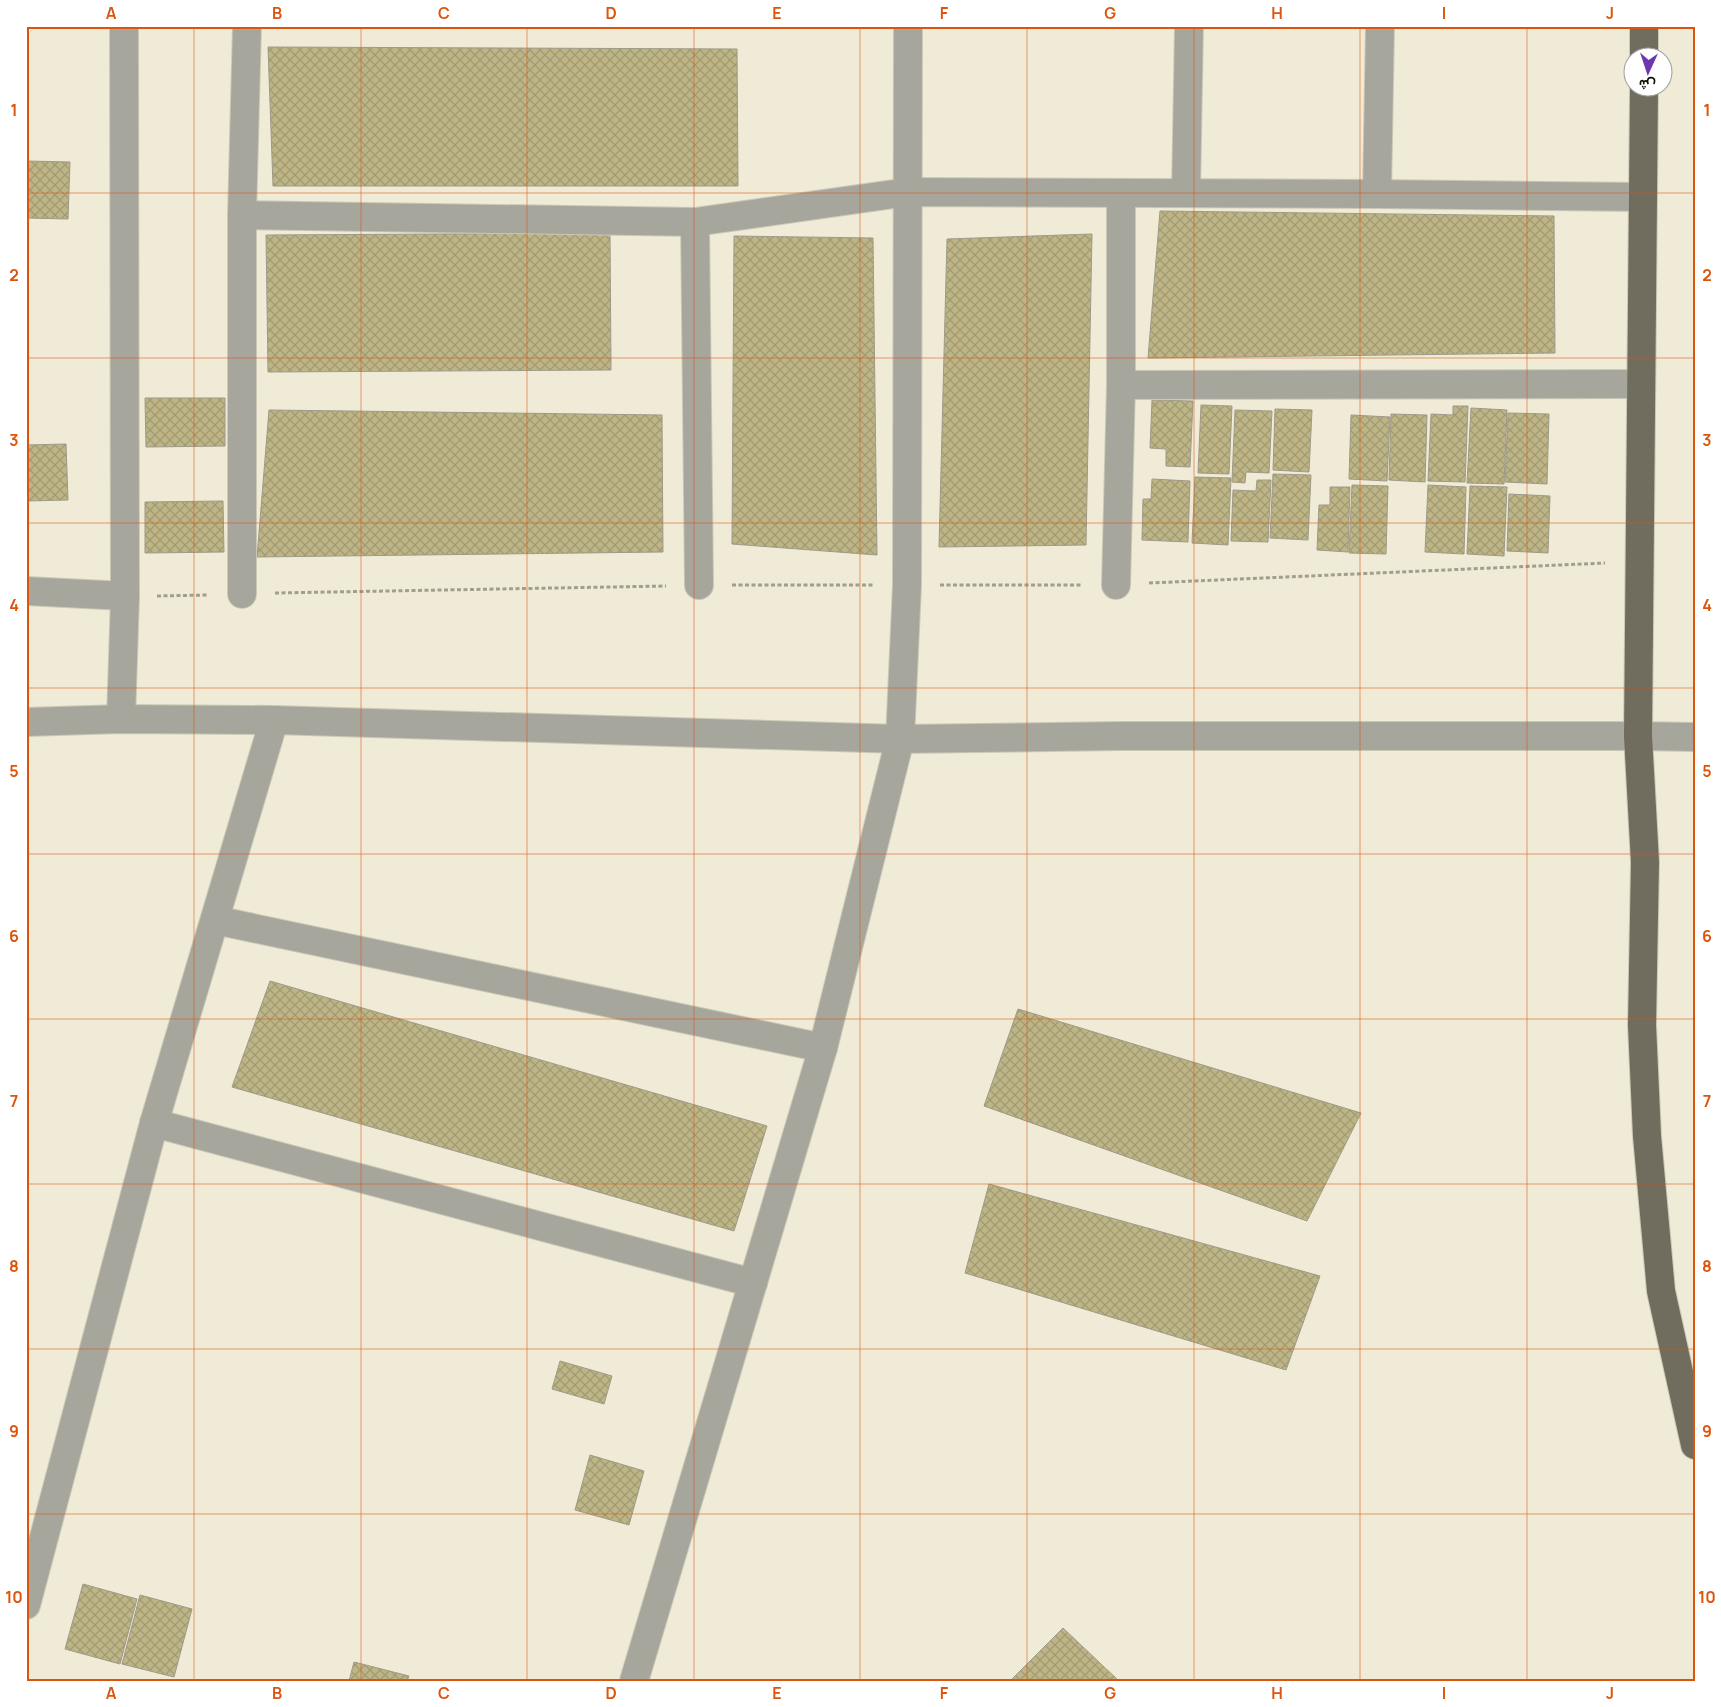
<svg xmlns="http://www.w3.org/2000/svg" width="1721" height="1707" font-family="Manrope,Vazirmatn,sans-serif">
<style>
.building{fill:url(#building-cross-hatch);stroke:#9e9a88}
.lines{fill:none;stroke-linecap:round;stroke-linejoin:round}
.minor-casing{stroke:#cbc8b6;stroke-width:30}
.primary-casing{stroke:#cbc8b6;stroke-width:30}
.path{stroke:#a29e8f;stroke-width:3;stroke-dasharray:4 2.5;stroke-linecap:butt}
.minor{stroke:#a7a69d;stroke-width:28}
.primary{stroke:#706d5e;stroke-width:28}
.grid{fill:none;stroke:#dd550c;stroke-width:1;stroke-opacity:0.55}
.neatline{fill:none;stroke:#dd550c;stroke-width:2}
.grid-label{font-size:16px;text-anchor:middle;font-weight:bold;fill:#dd550c}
</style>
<defs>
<pattern id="building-cross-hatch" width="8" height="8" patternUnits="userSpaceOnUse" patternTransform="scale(1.25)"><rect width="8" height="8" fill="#beb586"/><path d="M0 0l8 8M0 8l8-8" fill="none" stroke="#a29a72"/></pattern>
</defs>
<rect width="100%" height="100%" fill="#efebd7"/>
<!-- building -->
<g class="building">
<polygon points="268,47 737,49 738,186 273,186"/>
<polygon points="26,161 70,162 68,219 26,218"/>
<polygon points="1160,211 1554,216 1555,353 1148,358"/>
<polygon points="610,233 611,370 268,372 266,235"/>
<polygon points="1092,234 1086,545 939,547 947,239"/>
<polygon points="734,236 873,238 877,555 732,544"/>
<polygon points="145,398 225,398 225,446 146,447"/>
<polygon points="1152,400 1193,401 1190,467 1166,466 1166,449 1150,448"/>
<polygon points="1201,405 1232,406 1229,474 1198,473"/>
<polygon points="1453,406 1468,406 1465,482 1428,481 1431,414 1453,415"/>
<polygon points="1471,408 1507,410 1504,484 1467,483"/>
<polygon points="1275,409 1312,410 1309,472 1273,470"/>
<polygon points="269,410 662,415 663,552 257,557"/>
<polygon points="1235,410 1272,411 1269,473 1246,472 1245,483 1232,482"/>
<polygon points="1508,413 1549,414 1547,484 1505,482"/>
<polygon points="1391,414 1427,415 1425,482 1389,480"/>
<polygon points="1351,415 1390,417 1387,481 1349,479"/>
<polygon points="66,444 68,500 26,501 26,445"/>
<polygon points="1273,474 1311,475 1308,540 1270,538"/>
<polygon points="1195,477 1231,478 1228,545 1192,543"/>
<polygon points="1152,479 1190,481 1188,542 1142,540 1143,499 1151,499"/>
<polygon points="1257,480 1271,480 1268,542 1231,541 1233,490 1256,491"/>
<polygon points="1352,485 1388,486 1386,554 1349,553"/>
<polygon points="1428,485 1466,487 1464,554 1425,552"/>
<polygon points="1470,486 1507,487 1504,556 1467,554"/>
<polygon points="1330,487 1350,487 1348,552 1317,550 1319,505 1330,505"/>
<polygon points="1509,494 1550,496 1548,553 1507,551"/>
<polygon points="223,501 224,552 145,553 145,502"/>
<polygon points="270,981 767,1126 734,1231 232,1087"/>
<polygon points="1018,1009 1361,1113 1307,1221 984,1106"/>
<polygon points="989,1184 1320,1276 1286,1370 965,1273"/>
<polygon points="560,1361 612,1376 604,1404 552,1389"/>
<polygon points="590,1455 644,1471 629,1525 575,1510"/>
<polygon points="83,1584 137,1599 120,1664 65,1649"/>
<polygon points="140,1595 192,1609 174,1677 122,1664"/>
<polygon points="1063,1628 1119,1681 1010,1681"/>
<polygon points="354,1662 409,1676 407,1681 349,1681"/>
</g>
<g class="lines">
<!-- minor casing -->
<g class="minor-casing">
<g id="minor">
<polyline points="1186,192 1189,26"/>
<polyline points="1377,194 1380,26"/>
<polyline points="242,215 695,222 908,192 1377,194 1643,197"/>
<polyline points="695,222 699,585"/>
<polyline points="1121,385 1640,384"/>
<polyline points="1116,585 1121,385 1121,193"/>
<polyline points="26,591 125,596"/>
<polyline points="242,594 242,215 247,26"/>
<polyline points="121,719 125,596 124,26"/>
<polyline points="26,722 121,719 274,720 900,739 1119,736 1638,736 1695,737"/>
<polyline points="215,920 823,1048"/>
<polyline points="154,1123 753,1283"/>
<polyline points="26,1605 154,1123 274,720"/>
<polyline points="634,1681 823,1048 900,739 907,585 908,26"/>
</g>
</g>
<!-- primary casing -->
<g class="primary-casing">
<g id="primary">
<polyline points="1644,58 1644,26"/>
<polyline points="1644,88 1638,736 1645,862 1642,1025 1647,1136 1661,1291 1695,1445"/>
</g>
</g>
<!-- path -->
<g class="path">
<polyline points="1149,583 1605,563"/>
<polyline points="732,585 873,585"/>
<polyline points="940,585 1083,585"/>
<polyline points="275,593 666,586"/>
<polyline points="157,596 208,595"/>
</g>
<!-- minor -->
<use href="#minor" class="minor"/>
<!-- primary -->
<use href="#primary" class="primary"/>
</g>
<!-- grid -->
<path class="grid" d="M194 26V1681M361 26V1681M527 26V1681M694 26V1681M860 26V1681M1027 26V1681M1194 26V1681M1360 26V1681M1527 26V1681M26 193H1695M26 358H1695M26 523H1695M26 688H1695M26 854H1695M26 1019H1695M26 1184H1695M26 1349H1695M26 1514H1695"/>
<!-- border -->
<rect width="1721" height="1707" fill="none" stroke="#ffffff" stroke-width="55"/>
<!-- north arrow -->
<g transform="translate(1648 72) rotate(183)"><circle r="24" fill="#ffffff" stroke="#a09f9c"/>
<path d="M0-4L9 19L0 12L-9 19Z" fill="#6d37ae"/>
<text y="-8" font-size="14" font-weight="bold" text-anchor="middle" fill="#110f08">ش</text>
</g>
<rect x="28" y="28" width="1666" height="1652" class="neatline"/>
<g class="grid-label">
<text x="111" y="19">A</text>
<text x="277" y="19">B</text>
<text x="444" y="19">C</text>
<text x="611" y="19">D</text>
<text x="777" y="19">E</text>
<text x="944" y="19">F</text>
<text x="1110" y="19">G</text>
<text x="1277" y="19">H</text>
<text x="1444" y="19">I</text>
<text x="1610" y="19">J</text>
<text x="14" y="116">1</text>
<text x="1707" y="116">1</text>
<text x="14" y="281">2</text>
<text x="1707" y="281">2</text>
<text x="14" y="446">3</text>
<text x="1707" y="446">3</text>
<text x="14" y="611">4</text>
<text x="1707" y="611">4</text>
<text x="14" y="777">5</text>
<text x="1707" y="777">5</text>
<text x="14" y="942">6</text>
<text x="1707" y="942">6</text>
<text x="14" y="1107">7</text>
<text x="1707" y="1107">7</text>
<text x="14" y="1272">8</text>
<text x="1707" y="1272">8</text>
<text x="14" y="1437">9</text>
<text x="1707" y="1437">9</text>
<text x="14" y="1603">10</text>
<text x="1707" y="1603">10</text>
<text x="111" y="1699">A</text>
<text x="277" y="1699">B</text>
<text x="444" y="1699">C</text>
<text x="611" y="1699">D</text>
<text x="777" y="1699">E</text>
<text x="944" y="1699">F</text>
<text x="1110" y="1699">G</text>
<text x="1277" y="1699">H</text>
<text x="1444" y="1699">I</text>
<text x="1610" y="1699">J</text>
</g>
</svg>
